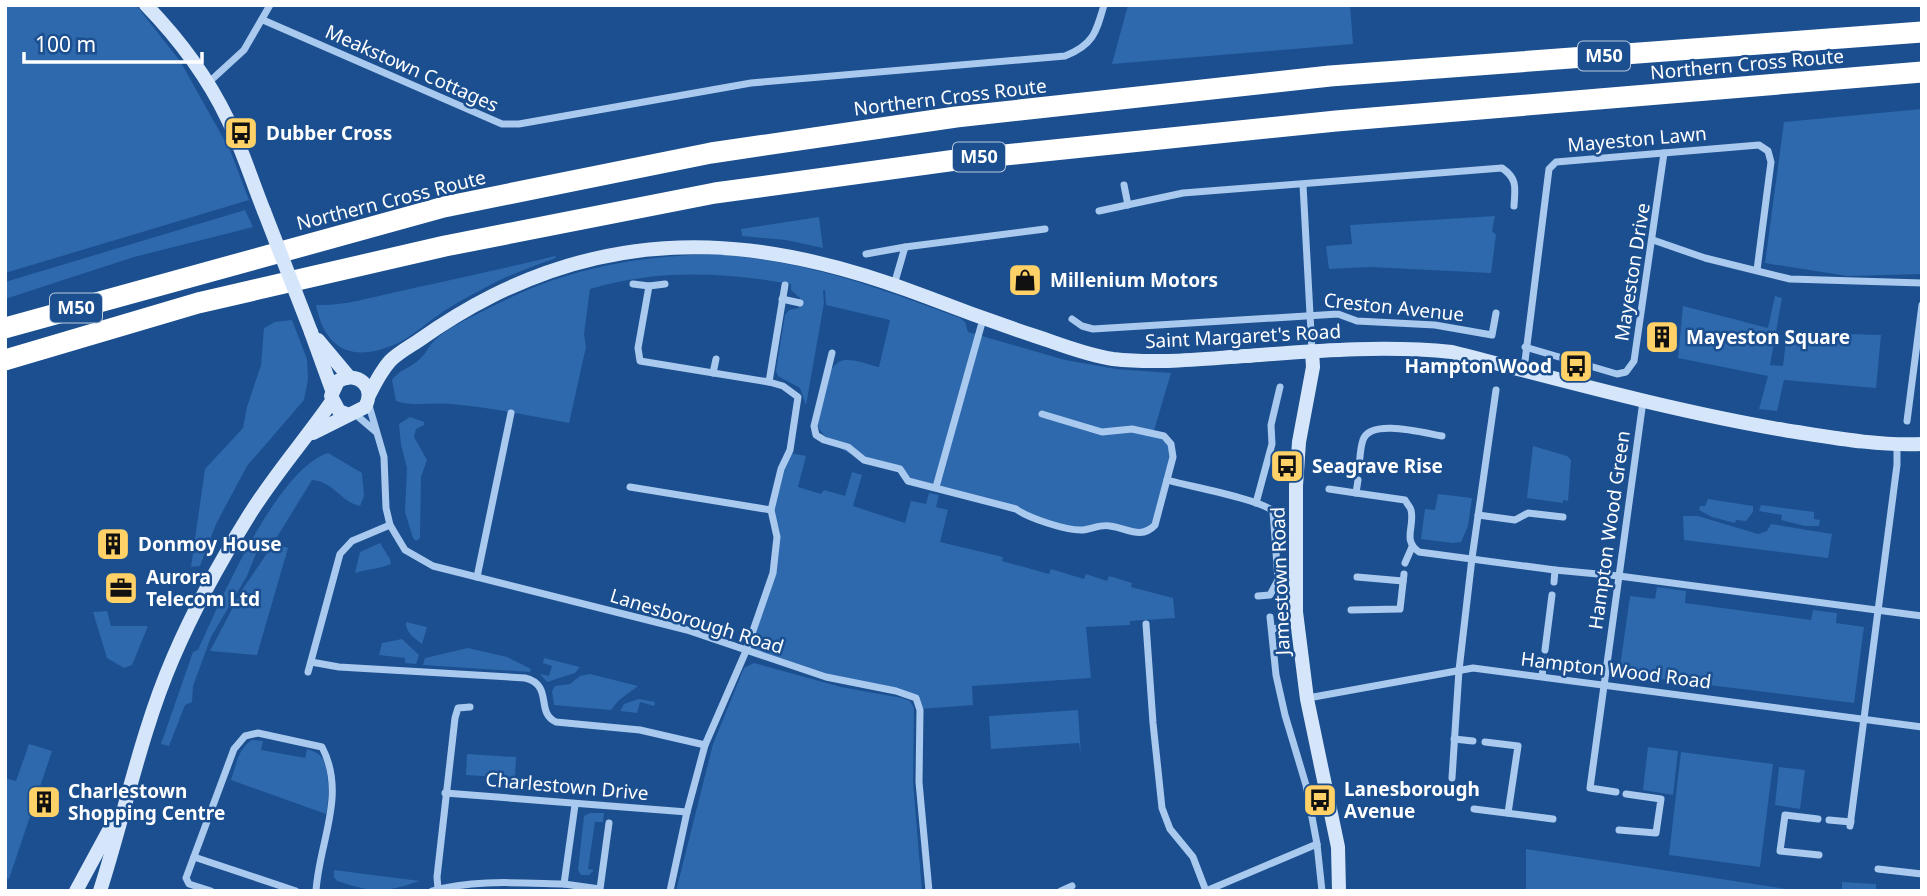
<svg xmlns="http://www.w3.org/2000/svg" width="1927" height="896" font-family="'Noto Sans',sans-serif">
<style>
.green{fill:#2e69ad}
.lines{fill:none;stroke-linecap:round;stroke-linejoin:round}
.street{stroke:#a9c9ee;stroke-width:7}
.secondary{stroke:#d6e6fa;stroke-width:14}
.highway{stroke:#fff;stroke-width:21}
.secondary-bridge{stroke:#d6e6fa;stroke-width:14}
.labels{text-anchor:middle;stroke-width:5;stroke-linejoin:round;paint-order:stroke}
.shield{fill:#1b4f8f;stroke:#bbcadd;stroke-width:2}
.shield-label{font-size:18px;font-weight:bold;fill:#fff}
.street-label{font-size:19px;fill:#fff;stroke:#1b4f8f}
.poi-label{font-size:19px;font-weight:bold;fill:#fff;stroke:#1b4f8f;text-anchor:start}
</style>
<rect width="100%" height="100%" fill="#1b4f8f"/>
<!-- green -->
<g class="green">
<polygon points="5,5 136,5 180,61 230,150 249,200 5,273"/>
<polygon points="1128,5 1350,5 1353,44 1112,64"/>
<polygon points="1922,109 1922,274 1847,276 1765,263 1784,122"/>
<polygon points="245,210 253,227 134,257 5,299 5,282"/>
<polygon points="1495,216 1492,231 1496,235 1491,273 1370,267 1329,269 1326,246 1352,244 1350,225"/>
<polygon points="819,217 823,248 786,240 742,236 741,229"/>
<path d="M712 254C804 260 874 286 960 318L965 322 968 332 1065 360 1116 369 1171 373 1153 434 1171 444 1173 457 1155 525 1148 532 1108 524 1080 529 1027 517 1016 509 908 480 900 469C872 462 830 453 816 423 820 407 825 361 845 360 856 359 869 365 879 367L890 320 826 305 825 290H823L824 303 806 405 800 388 778 376 776 371 785 315 789 310 799 308 800 298 791 290V284C724 272 656 269 590 289L584 334 586 347 569 423C529 416 490 407 450 404 431 402 414 407 396 401L392 380C400 369 411 368 421 358 426 353 429 346 434 341 447 328 468 319 485 310 561 270 626 257 712 254Z"/>
<path d="M555 256 556 258C531 267 505 276 481 290 469 296 456 303 444 311 429 321 415 334 400 342 358 362 326 355 316 305 344 306 368 298 396 292 449 280 502 269 555 256Z"/>
<polygon points="1775,296 1782,298 1770,365 1783,366 1787,332 1881,335 1876,388 1784,380 1777,411 1759,409 1768,376 1678,358 1683,306 1768,328"/>
<polygon points="292,320 307,359 308,379 304,400 247,466 216,524 200,566 191,567 205,469 243,428 247,407 261,365 264,328 275,322"/>
<polygon points="410,417 424,422 424,425 416,429 414,437 427,460 421,477 420,538 416,541 413,538 405,512 407,468 401,445 399,424"/>
<polygon points="1533,446 1567,456 1571,460 1568,501 1563,500 1563,503 1527,498"/>
<path d="M328 453 362 473 364 496 360 506C341 502 333 481 312 480L277 537 270 538 257 551 247 576 211 637 193 686 192 702 185 705 169 746 161 744 193 652 198 650C220 601 277 469 328 453Z"/>
<polygon points="790,453 806,456 798,487 821,494 824,490 845,496 852,472 862,475 853,506 905,523 911,501 926,504 929,493 939,495 936,507 948,510 940,542 1003,557 1002,561 1049,574 1051,569 1084,579 1086,574 1107,581 1109,576 1132,583 1131,587 1173,598 1175,618 1130,621 1130,625 1086,627 1091,678 972,686 973,705 920,709 916,698 826,677 746,651 773,573 778,538 771,510"/>
<polygon points="1438,494 1472,498 1468,526 1461,542 1453,543 1421,539 1425,509 1435,510"/>
<polygon points="1708,499 1753,506 1753,512 1746,521 1736,520 1735,523 1712,517 1699,510 1700,506 1705,506"/>
<polygon points="1761,505 1814,512 1814,519 1820,520 1819,526 1805,526 1781,520 1782,515 1759,511"/>
<polygon points="1683,516 1698,516 1758,534 1767,531 1771,524 1832,534 1828,558 1684,540"/>
<polygon points="274,543 288,548 257,655 210,651 242,590"/>
<path d="M380 543 390 559 391 564C379 569 367 569 355 573L360 552Z"/>
<polygon points="1657,587 1686,591 1685,603 1811,620 1813,610 1837,613 1836,623 1864,627 1854,703 1619,674 1630,596 1655,599"/>
<polygon points="107,611 111,626 148,626 132,665 124,668 107,658 93,612"/>
<path d="M406 622 427 627 422 644C415 639 405 632 406 622Z"/>
<polygon points="402,639 419,655 416,664 405,663 405,658 379,655 382,643"/>
<polygon points="468,648 507,657 531,669 530,672 423,665 425,658"/>
<polygon points="544,658 580,667 575,673 547,682 540,674 549,676 552,666 543,663"/>
<polygon points="754,663 841,687 902,698 910,701 914,708 913,782 922,891 676,891 713,744 744,668"/>
<polygon points="590,674 638,686 618,701 611,710 554,705 552,691 555,686 570,684 580,676"/>
<polygon points="639,699 655,702 654,706 640,702 637,713 620,711 624,704"/>
<polygon points="1078,710 1081,756 1079,743 991,749 989,716"/>
<path d="M252 740 263 741 261 750 305 758 307 749C313 751 319 753 322 758 330 769 329 802 326 814L231 780C236 765 238 749 252 740Z"/>
<polygon points="29,744 52,751 9,879 5,878 5,778 16,781"/>
<polygon points="1648,747 1678,751 1673,795 1643,790"/>
<polygon points="1681,752 1773,764 1760,867 1669,855"/>
<polygon points="467,754 516,757 515,778 466,775"/>
<polygon points="1779,767 1805,770 1800,809 1775,805"/>
<polygon points="590,813 604,813 603,822 595,822 588,869 594,870 589,875 581,875 578,870 584,816"/>
<polygon points="1526,849 1799,891 1526,891"/>
<path d="M334 870 420 881C383 893 374 893 337 881L334 877Z"/>
<polygon points="1842,882 1876,884 1876,891 1842,891"/>
</g>
<g class="lines">
<!-- street -->
<g class="street">
<path d="M263 20 502 124H519L751 83 1065 56C1093 45 1096 33 1104 5"/>
<polyline points="208,83 244,50 270,5"/>
<polyline points="1124,185 1128,205"/>
<polyline points="1303,185 1312,351"/>
<path d="M1099 211 1183 193 1502 168C1518 179 1515 188 1514 206"/>
<polyline points="1653,240 1705,258 1790,279 1922,283"/>
<polyline points="866,254 905,247 1045,229"/>
<polyline points="633,284 649,286 665,284"/>
<polyline points="894,285 905,247"/>
<polyline points="649,286 638,348 640,361 769,382 783,386 798,397 790,450 781,469 771,510"/>
<polyline points="782,299 800,303"/>
<polyline points="1072,319 1082,326 1093,329 1338,314 1357,321 1435,325 1492,335 1496,313"/>
<polyline points="1525,347 1617,374 1626,372 1634,361 1664,153"/>
<path d="M832 353 814 426 816 435 824 440 848 447 864 460 900 469 908 481 1016 509C1028 518 1067 531 1083 530 1092 529 1101 524 1110 526 1127 528 1141 540 1155 525L1173 457 1171 444 1164 436 1132 429 1102 432 1042 414"/>
<polyline points="1524,369 1549,169 1556,162 1759,145 1768,151 1771,162 1757,270"/>
<polyline points="713,373 716,359"/>
<polyline points="769,382 785,285"/>
<polyline points="368,402 384,457 386,508 390,525 405,550 433,566 687,630 826,677 896,691 916,698 920,710 919,782 929,891"/>
<polyline points="355,414 375,431"/>
<polyline points="1907,421 1922,305"/>
<path d="M1359 468C1360 459 1360 448 1363 440 1370 418 1424 433 1442 436"/>
<path d="M1167 480C1188 486 1259 499 1273 511L1278 580 1270 595 1258 596"/>
<path d="M1358 480 1356 493 1405 500C1407 504 1410 506 1411 510 1415 527 1402 540 1419 552L1555 570 1619 576 1922 616"/>
<polyline points="630,487 771,510 777,537 773,573 746,651 705,745 687,812 670,891"/>
<polyline points="936,487 983,319"/>
<polyline points="1329,489 1356,493"/>
<polyline points="1256,503 1272,444 1271,425 1280,387"/>
<polyline points="1478,515 1515,520 1528,513 1563,517"/>
<polyline points="1405,563 1412,547"/>
<polyline points="477,577 511,413"/>
<polyline points="1357,577 1403,581"/>
<polyline points="1554,582 1555,570"/>
<polyline points="1351,610 1400,609 1404,574"/>
<polyline points="1270,617 1276,675 1285,715 1306,785 1317,844 1322,891"/>
<polyline points="1146,624 1153,723 1162,808 1170,829 1193,857 1206,891"/>
<polyline points="1272,629 1285,627"/>
<polyline points="1545,650 1552,595"/>
<path d="M311 662 339 667 525 678C554 685 535 713 556 722L640 730 705 745"/>
<polyline points="308,672 340,554 352,541 390,525"/>
<polyline points="1542,676 1544,660"/>
<polyline points="1308,698 1473,668 1922,727"/>
<polyline points="1454,739 1473,741"/>
<polyline points="1485,742 1518,746 1508,813"/>
<polyline points="1452,778 1459,670 1472,558 1496,390"/>
<polyline points="1616,792 1590,788 1643,401"/>
<polyline points="445,793 687,812"/>
<polyline points="1474,809 1553,819"/>
<polyline points="1818,819 1785,815 1780,851 1819,855"/>
<polyline points="1829,820 1851,822"/>
<polyline points="1850,826 1897,465 1897,445"/>
<polyline points="1619,830 1656,833 1661,799 1626,794"/>
<polyline points="194,857 296,891"/>
<polyline points="1878,869 1922,874"/>
<polyline points="564,884 600,889 609,823"/>
<polyline points="438,889 437,877 455,718 458,708 470,707"/>
<path d="M211 891 189 884 186 878 234 749 245 736 258 733 322 747C347 795 319 842 316 891"/>
<path d="M432 891C473 879 521 883 564 884L575 805"/>
<polyline points="1061,891 1072,886"/>
<polyline points="1206,891 1317,844"/>
</g>
<!-- secondary -->
<g class="secondary">
<path d="M146 5C178 38 208 78 228 120 242 149 252 181 264 211"/>
<polyline points="311,332 332,390"/>
<polyline points="318,340 349,377"/>
<polyline points="1312,351 1313,367 1299,442 1296,486 1296,612 1307,699 1338,847 1339,891"/>
<path d="M369 395C375 383 381 371 390 361 398 353 409 347 418 341 442 324 466 309 492 296 639 222 779 240 927 297 963 311 999 324 1035 336 1060 344 1086 355 1113 359 1157 364 1201 359 1245 356 1314 351 1383 345 1452 352 1562 380 1672 411 1784 430 1830 437 1875 446 1922 444"/>
<path d="M313 433 365 407C376 387 358 370 338 381L331 396 339 411 349 415"/>
<polyline points="76,891 114,821"/>
<path d="M100 891C125 813 141 732 173 658 194 609 220 562 248 517 273 476 305 440 332 401"/>
</g>
<!-- highway -->
<g class="highway">
<polyline points="5,328 444,207 711,153 956,117 1330,76 1922,32"/>
<polyline points="5,360 198,303 445,246 715,193 956,160 1336,121 1922,72"/>
</g>
<!-- secondary-bridge -->
<polyline class="secondary-bridge" points="264,211 311,332"/>
</g>
<!-- icons -->
<defs>
<g id="bus-square" transform="scale(1.75)"><rect x="-9" y="-9" width="18" height="18" rx="4" fill="#ffd166" stroke="#1b4f8f"/><path d="M-5-6H5V4H4V6H2V4H-2V6H-4V4H-5ZM-3.5-4V0h7V-4ZM-3.5 1.2v1.5H-2V1.2ZM2 1.2v1.5H3.5V1.2Z" fill="#111"/></g>
<g id="shop-square" transform="scale(1.75)"><rect x="-9" y="-9" width="18" height="18" rx="4" fill="#ffd166" stroke="#1b4f8f"/><path d="M-5-2.5h2.3a2.7 3.5 0 0 1 5.4 0H5L5.5 6h-11ZM-1.5-2.5h3a1.5 2.3 0 0 0-3 0Z" fill="#111"/></g>
<g id="building-square" transform="scale(1.75)"><rect x="-9" y="-9" width="18" height="18" rx="4" fill="#ffd166" stroke="#1b4f8f"/><path d="M-4-6H4V6H1V3H-1V6H-4ZM-2.5-4.3h1.7v1.8h-1.7ZM.8-4.3h1.7v1.8H.8ZM-2.5-1h1.7V.8h-1.7ZM.8-1h1.7V.8H.8Z" fill="#111"/></g>
<g id="office-square" transform="scale(1.75)"><rect x="-9" y="-9" width="18" height="18" rx="4" fill="#ffd166" stroke="#1b4f8f"/><path d="M-6-3h4V-5.5h4V-3h4V5H-6ZM-1-4.5V-3h2v-1.5ZM-6 0V1H6V0Z" fill="#111"/></g>
</defs>
<g fill-rule="evenodd">
<use href="#bus-square" x="241" y="133"/>
<use href="#shop-square" x="1025" y="280"/>
<use href="#building-square" x="1662" y="337"/>
<use href="#bus-square" x="1576" y="366"/>
<use href="#bus-square" x="1287" y="466"/>
<use href="#building-square" x="113" y="544"/>
<use href="#office-square" x="121" y="588"/>
<use href="#bus-square" x="1320" y="800"/>
<use href="#building-square" x="44" y="802"/>
</g>
<g class="labels">
<!-- shield labels -->
<g class="shield">
<rect x="1578" y="41.5" width="52" height="29" rx="5"/>
<rect x="953" y="142.5" width="52" height="29" rx="5"/>
<rect x="50" y="293.5" width="52" height="29" rx="5"/>
</g>
<g class="shield-label">
<text x="1604" y="62">M50</text>
<text x="979" y="163">M50</text>
<text x="76" y="314">M50</text>
</g>
<!-- street labels -->
<g class="street-label">
<text transform="translate(1747 64) rotate(-5)" y="7">Northern Cross Route</text>
<text transform="translate(412 68) rotate(24)" y="7">Meakstown Cottages</text>
<text transform="translate(950 97) rotate(-7)" y="7">Northern Cross Route</text>
<text transform="translate(1637 139) rotate(-5)" y="7">Mayeston Lawn</text>
<text transform="translate(391 200) rotate(-14)" y="7">Northern Cross Route</text>
<text transform="translate(1632 272) rotate(-81)" y="7">Mayeston Drive</text>
<text transform="translate(1394 307) rotate(6)" y="7">Creston Avenue</text>
<text transform="translate(1243 336) rotate(-3)" y="7">Saint Margaret's Road</text>
<text transform="translate(1609 530) rotate(-82)" y="7">Hampton Wood Green</text>
<text transform="translate(1280 581) rotate(-92)" y="7">Jamestown Road</text>
<text transform="translate(697 621) rotate(17)" y="7">Lanesborough Road</text>
<text transform="translate(1616 670) rotate(7)" y="7">Hampton Wood Road</text>
<text transform="translate(567 786) rotate(5)" y="7">Charlestown Drive</text>
</g>
<!-- poi labels -->
<g class="poi-label">
<text x="266" y="140">Dubber Cross</text>
<text x="1050" y="287">Millenium Motors</text>
<text x="1686" y="344">Mayeston Square</text>
<text x="1552" y="373" text-anchor="end">Hampton Wood</text>
<text x="1312" y="473">Seagrave Rise</text>
<text x="138" y="551">Donmoy House</text>
<text x="146" y="584">Aurora<tspan x="146" dy="22">Telecom Ltd</tspan></text>
<text x="1344" y="796">Lanesborough<tspan x="1344" dy="22">Avenue</tspan></text>
<text x="68" y="798">Charlestown<tspan x="68" dy="22">Shopping Centre</tspan></text>
</g>
</g>
<!-- border -->
<rect width="1927" height="896" fill="none" stroke="#ffffff" stroke-width="14"/>
<!-- scale -->
<path d="M24 52v10h178v-10" fill="none" stroke="#ffffff" stroke-width="3.5"/>
<text x="35" y="52" font-size="21" fill="#ffffff" stroke="#1b4f8f" stroke-width="5" paint-order="stroke">100 m</text>
</svg>
